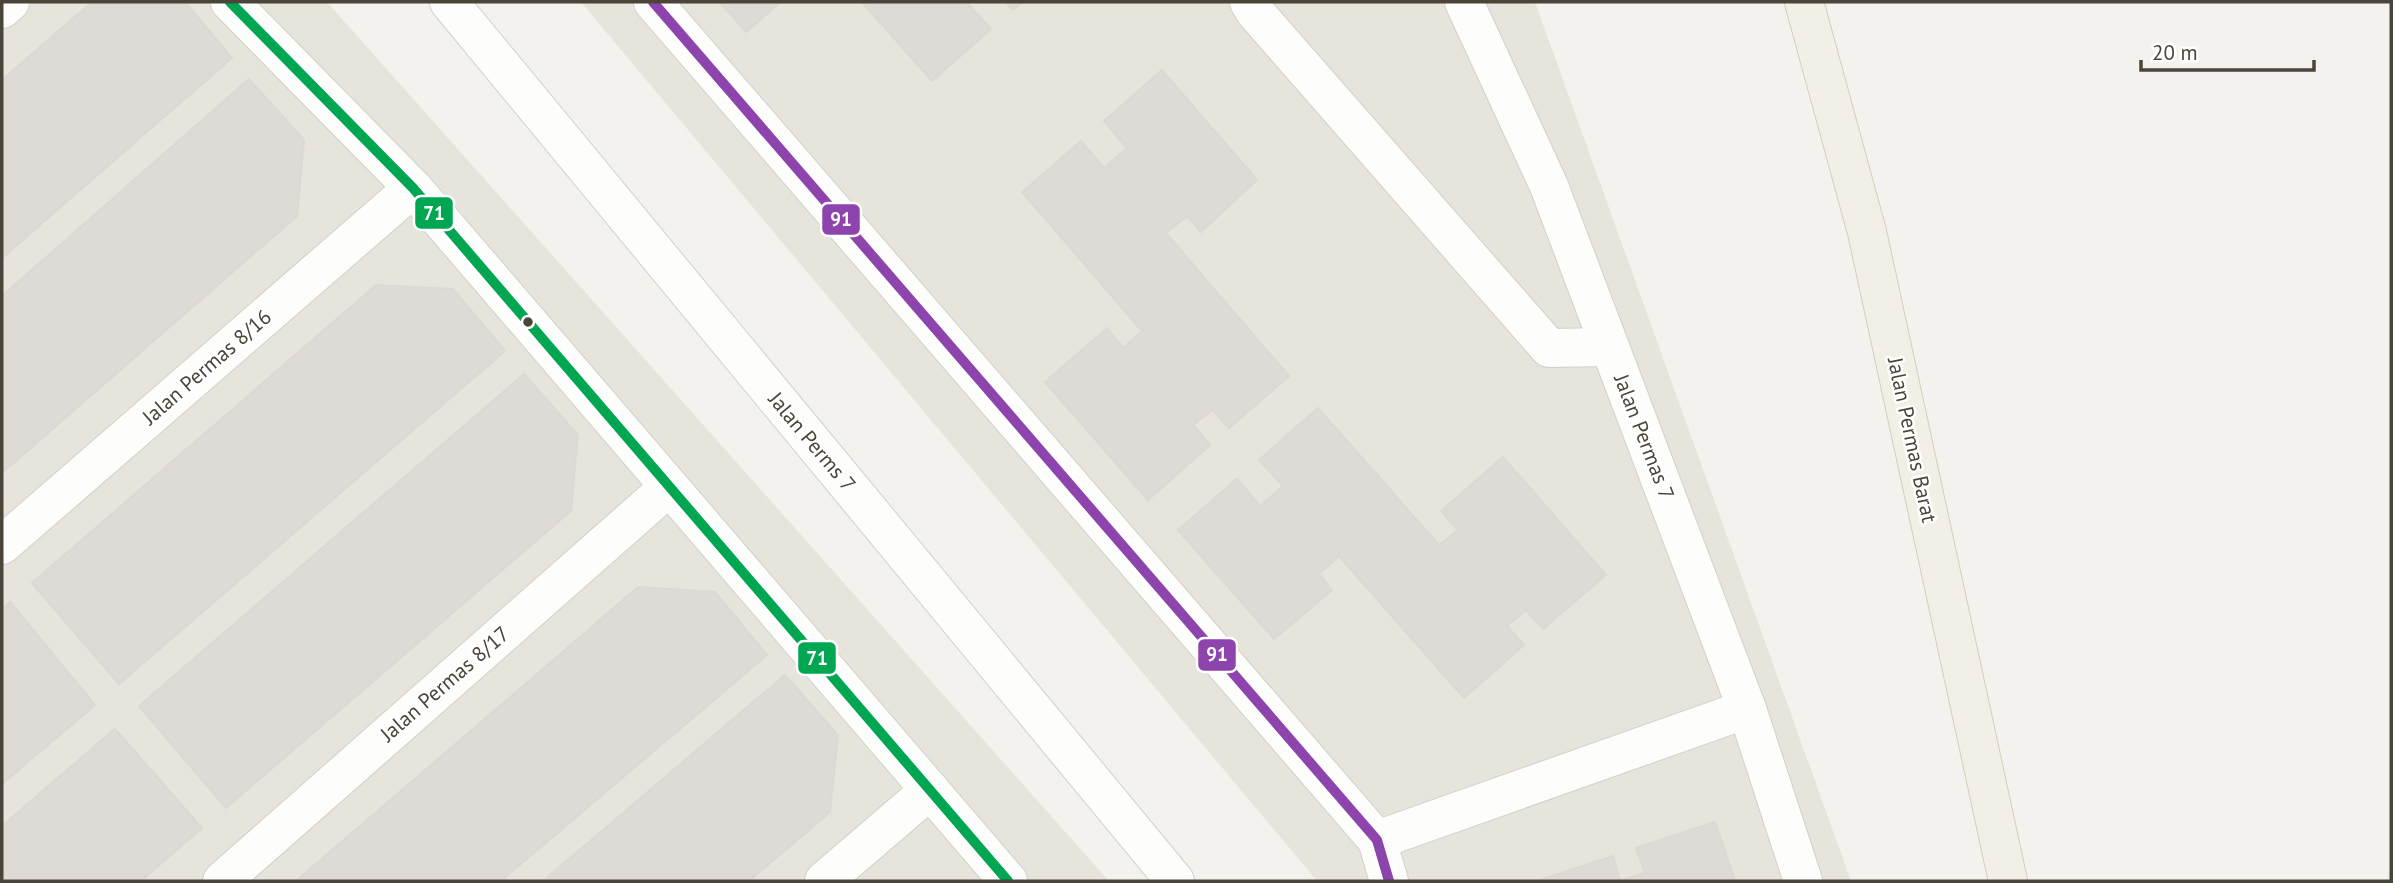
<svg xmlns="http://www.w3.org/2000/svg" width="2393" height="883" font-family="'PT Sans',sans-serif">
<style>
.residential{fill:#e7e4dc}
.building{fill:#dedbd6;stroke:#dcd9d4;stroke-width:2}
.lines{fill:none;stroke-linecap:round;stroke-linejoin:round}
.minor-casing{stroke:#d2d0cb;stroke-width:40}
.major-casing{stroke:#d6cebb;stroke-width:40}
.minor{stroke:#fdfdfc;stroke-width:38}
.major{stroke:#f2efe6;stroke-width:38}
.bus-1-casing{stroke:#fff;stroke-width:16}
.bus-2-casing{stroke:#fff;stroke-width:16}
.bus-1{stroke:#00a651;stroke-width:10}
.bus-2{stroke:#8e44ad;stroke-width:10}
.bus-dot{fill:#4b4439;stroke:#fff;stroke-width:2.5}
.labels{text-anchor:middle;stroke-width:5;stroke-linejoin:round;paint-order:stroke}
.street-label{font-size:21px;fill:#4b4439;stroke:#fff}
.line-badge{stroke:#fff;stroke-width:2.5}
.badge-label{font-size:19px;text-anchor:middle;font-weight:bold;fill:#fff}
</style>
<rect width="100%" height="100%" fill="#f4f2ee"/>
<!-- residential -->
<g class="residential">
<polygon points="2,2 327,2 1109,881 2,881"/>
<polygon points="581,2 1535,2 1851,881 1317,881"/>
</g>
<!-- building -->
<g class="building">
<polygon points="92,2 185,2 232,58 2,258 2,80"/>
<polygon points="720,2 781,2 746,32"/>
<polygon points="862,2 968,2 967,3 991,29 932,81"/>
<polygon points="1005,2 1022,2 1013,10"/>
<polygon points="1162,70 1257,180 1201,232 1187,216 1166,233 1289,376 1229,428 1213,410 1193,425 1210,445 1148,500 1045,382 1107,328 1123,348 1142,331 1022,192 1081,141 1104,168 1127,148 1104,121"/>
<polygon points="249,79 304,140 297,216 2,473 2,296"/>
<polygon points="376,285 453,289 505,351 119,684 32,583"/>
<polygon points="524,374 578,435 571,511 226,808 139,706"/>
<polygon points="1318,408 1439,545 1458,530 1441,511 1503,457 1606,575 1543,629 1526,610 1507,626 1524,645 1464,698 1339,556 1319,574 1332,590 1274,639 1178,530 1237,479 1260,506 1283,486 1259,460"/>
<polygon points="638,587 715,592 767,655 501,881 296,881"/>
<polygon points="10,602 95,705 2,784 2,609"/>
<polygon points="785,675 838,735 830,812 749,881 543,881"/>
<polygon points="115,729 202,828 141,881 2,881 2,826"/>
<polygon points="1715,822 1735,881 1537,881 1613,856 1620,880 1645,873 1636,848"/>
</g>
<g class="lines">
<!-- minor casing -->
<g class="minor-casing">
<g id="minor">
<polyline points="230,2 413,188 1008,881"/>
<polyline points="449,2 1175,881"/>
<polyline points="653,2 1377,840 1389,881"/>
<polyline points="1249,2 1255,12 1549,348 1610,347"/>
<polyline points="1464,2 1549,186 1747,709 1803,881"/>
<polyline points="2,9 10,2"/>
<polyline points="2,545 413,188"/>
<polyline points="1377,840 1747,709"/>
<polyline points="222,881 669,487"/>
<polyline points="824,881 930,790"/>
</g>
</g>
<!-- major casing -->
<g class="major-casing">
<polyline id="major" points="1804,2 1867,232 2008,881"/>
</g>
<!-- minor -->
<use href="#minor" class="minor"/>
<!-- major -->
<use href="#major" class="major"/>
<!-- bus-1 casing -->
<g class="bus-1-casing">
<polyline id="bus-1" points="230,2 413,188 1008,881"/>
</g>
<!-- bus-2 casing -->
<g class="bus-2-casing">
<polyline id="bus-2" points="653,2 1377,840 1389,881"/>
</g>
<!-- bus-1 -->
<use href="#bus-1" class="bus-1"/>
<!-- bus-2 -->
<use href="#bus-2" class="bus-2"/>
</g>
<!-- markers -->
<circle class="bus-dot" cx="528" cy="322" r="6"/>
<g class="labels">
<!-- street labels -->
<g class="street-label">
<text transform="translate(207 367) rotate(-41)" y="7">Jalan Permas 8/16</text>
<text transform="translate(1644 437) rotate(69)" y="7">Jalan Permas 7</text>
<text transform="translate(1912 440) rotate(78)" y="7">Jalan Permas Barat</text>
<text transform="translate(812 442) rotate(50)" y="7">Jalan Perms 7</text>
<text transform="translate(445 684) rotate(-41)" y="7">Jalan Permas 8/17</text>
</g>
</g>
<g class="line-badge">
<rect x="414" y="196" width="40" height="34" rx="7" fill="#00a651"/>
<rect x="821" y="203" width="40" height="33" rx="7" fill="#8e44ad"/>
<rect x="1197" y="638" width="40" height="34" rx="7" fill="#8e44ad"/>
<rect x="797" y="641" width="40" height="34" rx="7" fill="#00a651"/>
</g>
<g class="badge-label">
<text x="434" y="220">71</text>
<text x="841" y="226">91</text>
<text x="1217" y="661">91</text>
<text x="817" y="665">71</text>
</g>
<!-- border -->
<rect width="2393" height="883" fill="none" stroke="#4b4439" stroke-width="7"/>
<!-- scale -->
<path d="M2141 60v10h173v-10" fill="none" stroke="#4b4439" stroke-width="3.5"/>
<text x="2152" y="60" font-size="21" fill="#4b4439" stroke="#ffffff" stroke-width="5" paint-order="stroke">20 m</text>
</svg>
